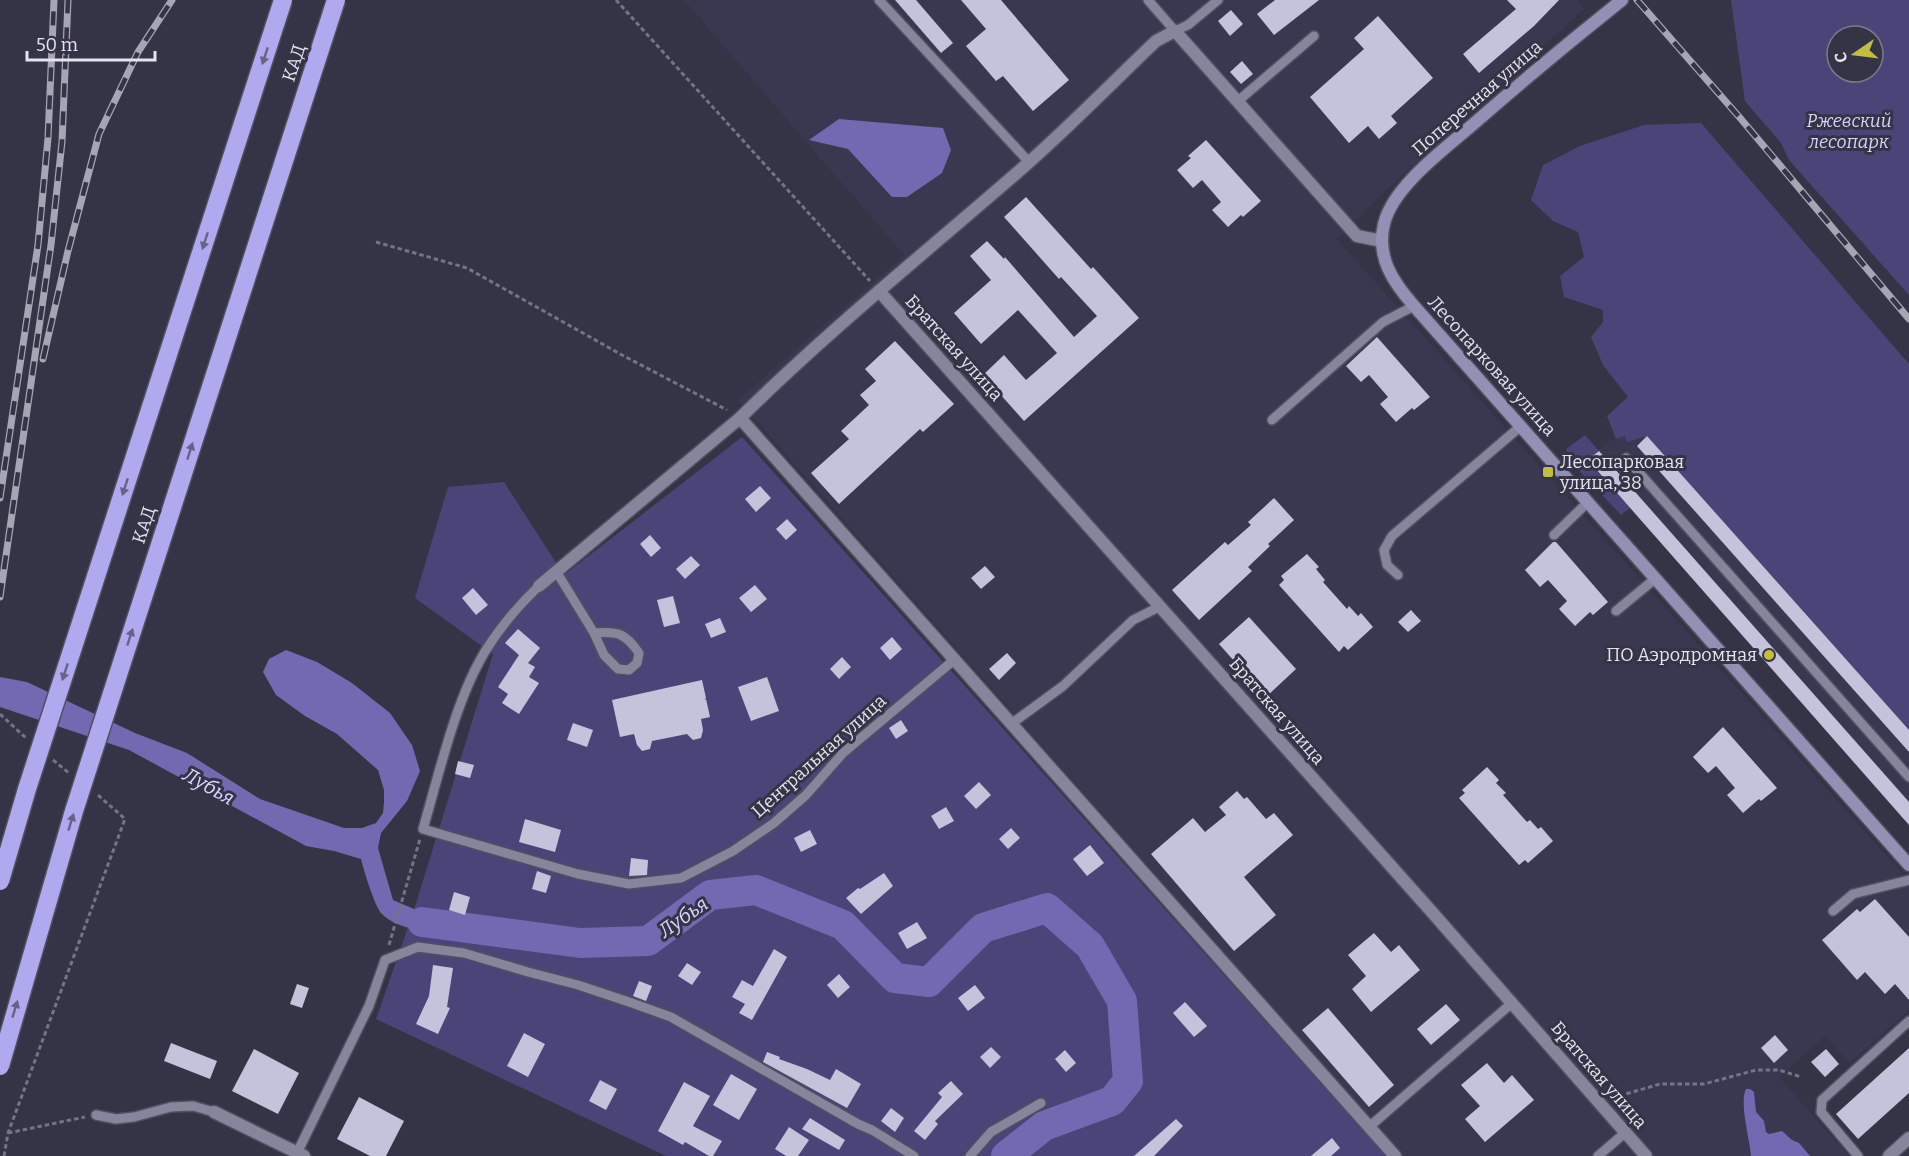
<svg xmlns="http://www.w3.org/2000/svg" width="1909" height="1156" font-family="Bitter,serif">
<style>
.built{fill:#3a3851}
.green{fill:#4b4478;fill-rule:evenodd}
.water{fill:#7269b2}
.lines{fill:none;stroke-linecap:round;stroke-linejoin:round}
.river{stroke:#7269b2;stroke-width:30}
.building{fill:#c4c3db}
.lane-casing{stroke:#514f5f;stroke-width:12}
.street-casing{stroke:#514f5f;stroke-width:15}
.secondary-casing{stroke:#514f5f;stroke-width:15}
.path{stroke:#757484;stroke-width:3;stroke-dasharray:4.5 3;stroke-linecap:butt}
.lane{stroke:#86859b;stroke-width:9}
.street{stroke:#86859b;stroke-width:12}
.secondary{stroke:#9290b4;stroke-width:12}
.rail-casing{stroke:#a6a5b3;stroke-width:7}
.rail{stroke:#353446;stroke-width:4.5;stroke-dasharray:14;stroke-linecap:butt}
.highway-bridge-casing{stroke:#514f5f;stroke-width:21;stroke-linecap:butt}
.highway-bridge{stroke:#afa9ef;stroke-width:18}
.oneway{fill:#66638a}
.poi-dot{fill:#c1be40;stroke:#353446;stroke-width:2}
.labels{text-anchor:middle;stroke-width:6;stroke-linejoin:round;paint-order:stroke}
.street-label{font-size:18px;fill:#e4e3ef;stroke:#353446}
.park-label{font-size:18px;font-style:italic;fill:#d6d3fc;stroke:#353446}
.poi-label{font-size:18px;fill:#e4e3ef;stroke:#353446;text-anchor:start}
.water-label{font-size:20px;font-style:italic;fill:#d8d5ff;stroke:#353446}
</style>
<rect width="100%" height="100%" fill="#353446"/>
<!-- built -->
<g class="built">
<polygon points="684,0 1577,0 1584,9 1368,207 1337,239 1909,881 1909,1010 1850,1063 1825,1036 1779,1077 1849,1156 1403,1156 738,400 904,255"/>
<polygon points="1625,436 1647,436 1909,730 1909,825 1588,460 1607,442"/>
</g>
<!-- green -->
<g class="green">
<path d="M1731 0H1909V295L1789 160 1781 143 1745 101ZM1837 36H1873V72H1837Z"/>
<polygon points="1701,123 1909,364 1909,730 1647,436 1627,442 1625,436 1616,439 1607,416 1628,397 1603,365 1591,337 1603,322 1603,310 1564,297 1560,276 1584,257 1578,232 1553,221 1531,200 1543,165 1580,146 1644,125"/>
<polygon points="1585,435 1599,451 1588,461 1630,508 1621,515 1569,460 1566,449"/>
<polygon points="742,437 1386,1156 666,1156 376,1019 413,913 493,654 415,598 448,487 504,482 564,575"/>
</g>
<!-- water -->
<g class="water">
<polygon points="839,119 943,128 951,150 942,173 907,197 892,197 848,149 809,140"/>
<path d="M286 650 317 662 352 683 390 713 412 745 420 771 407 801 381 833 378 848 393 900 421 912 464 919 463 934C439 933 398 932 381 913 374 904 364 871 361 859L334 851 306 846 129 750 0 707V677L27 682 135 733 187 753 260 799 344 828H362L376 823 383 813 384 802V790L378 770 337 734 305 716 276 695 263 672 269 659Z"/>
<path d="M1746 1089H1750L1754 1092 1756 1112 1764 1121 1766 1132 1769 1134 1782 1131 1792 1140 1799 1143 1810 1156H1751C1750 1140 1739 1102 1746 1089Z"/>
</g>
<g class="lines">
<!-- river -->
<polyline class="river" points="422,922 580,943 648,941 710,895 756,890 843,925 895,978 929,982 983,928 1047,908 1090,946 1122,1001 1128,1081 1112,1101 1044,1126 1006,1156"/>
</g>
<!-- building -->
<g class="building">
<polygon points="895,0 916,0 953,43 941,53"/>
<polygon points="961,0 1001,0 1069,80 1033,111 1003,76 996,81 966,46 986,29"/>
<polygon points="1275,0 1319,0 1274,35 1257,14"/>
<polygon points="1507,0 1559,0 1534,26 1479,73 1463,54 1516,9"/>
<polygon points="1231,10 1243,24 1230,36 1218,21"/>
<polygon points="1378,16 1433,78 1391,116 1397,123 1379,139 1368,126 1349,143 1310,97 1364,49 1354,38"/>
<polygon points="1242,61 1253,74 1241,84 1230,72"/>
<polygon points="1206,140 1261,201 1243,217 1241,215 1228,227 1212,210 1221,202 1202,180 1193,188 1177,170 1191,158 1188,156"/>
<polygon points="1026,197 1091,269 1093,267 1139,318 1024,421 983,375 1004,355 1026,380 1057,353 1018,310 981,344 954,313 991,280 970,256 987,241 1004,259 1005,257 1074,337 1097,316 1061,277 1059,279 1004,217"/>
<polygon points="1377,337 1430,397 1414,410 1412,408 1396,422 1380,404 1388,397 1369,375 1361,382 1346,366"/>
<polygon points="895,341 954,404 923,432 920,429 839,504 811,473 849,439 841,431 869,405 860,395 876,381 865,369"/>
<polygon points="1647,436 1909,730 1909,752 1637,446"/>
<polygon points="1599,451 1909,802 1909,825 1588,460"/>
<polygon points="760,486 771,498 756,512 745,499"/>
<polygon points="1274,498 1294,520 1268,544 1270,546 1248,567 1252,571 1199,620 1172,590 1225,542 1228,545 1251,525 1248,522"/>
<polygon points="787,519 797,530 786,540 776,529"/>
<polygon points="650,535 661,548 651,557 640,544"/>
<polygon points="1553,542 1556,542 1608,602 1593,615 1590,612 1575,626 1559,609 1567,601 1548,580 1540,587 1525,570"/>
<polygon points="1307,554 1319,567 1316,569 1325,580 1323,582 1347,609 1349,606 1358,616 1361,613 1373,627 1348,650 1344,646 1339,652 1279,585 1284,580 1281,576"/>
<polygon points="691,556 700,565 685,579 676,569"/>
<polygon points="985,566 995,577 981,589 971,578"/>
<polygon points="755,585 767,599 751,612 739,598"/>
<polygon points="473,588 488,605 476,615 462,598"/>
<polygon points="673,596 680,623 664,627 657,600"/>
<polygon points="1411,610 1421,621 1408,632 1398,622"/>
<polygon points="1249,617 1296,669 1266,697 1219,644"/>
<polygon points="720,618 726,632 711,638 705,624"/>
<polygon points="518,629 540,648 528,663 535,667 529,677 539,683 519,714 502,703 508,694 498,687 519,655 505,643"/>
<polygon points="892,637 902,649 890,660 880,648"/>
<polygon points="1007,653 1016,663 999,680 989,669"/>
<polygon points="842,657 851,667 839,679 830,669"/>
<polygon points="767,677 779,711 751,721 738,687"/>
<polygon points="702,680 706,698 704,700 706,699 710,717 701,719 703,730 701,738 693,740 687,734 652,741 650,749 642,751 637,745 634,734 620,737 612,700"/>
<polygon points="901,720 908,731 896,739 889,728"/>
<polygon points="573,723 593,730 587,747 567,740"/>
<polygon points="1723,727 1777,788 1761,801 1759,799 1743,813 1727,795 1735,788 1716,766 1708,773 1693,757"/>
<polygon points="458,761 474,765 470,778 455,774"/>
<polygon points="1487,767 1499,780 1496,783 1506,793 1503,795 1527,822 1530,820 1538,829 1541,827 1553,841 1528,863 1525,860 1519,865 1459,798 1465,793 1462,790"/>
<polygon points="979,782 991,795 976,809 964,796"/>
<polygon points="1237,791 1244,799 1247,797 1266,819 1274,813 1293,835 1244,877 1276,915 1234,951 1151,854 1193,818 1205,832 1226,815 1219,807"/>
<polygon points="946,807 954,821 939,829 931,816"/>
<polygon points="525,819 561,830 555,852 519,842"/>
<polygon points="1011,828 1020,838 1008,849 999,839"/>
<polygon points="810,830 817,844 801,852 794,838"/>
<polygon points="1090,845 1104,863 1087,876 1073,859"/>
<polygon points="631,858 648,860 647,875 629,876"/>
<polygon points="537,871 551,876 546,893 532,889"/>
<polygon points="884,873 893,886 861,914 846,898 858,888 860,889"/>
<polygon points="454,892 470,897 465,915 449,910"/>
<polygon points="1875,899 1909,937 1909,1000 1895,984 1885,994 1865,972 1857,980 1822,940 1857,909 1860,912"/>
<polygon points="917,922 927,938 907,949 898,933"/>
<polygon points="1374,933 1391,952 1399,945 1420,970 1371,1012 1352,989 1366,976 1348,955"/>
<polygon points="774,949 787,957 752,1020 739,1013 745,1004 732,997 742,980 753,986"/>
<polygon points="687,963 701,972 692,985 678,976"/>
<polygon points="433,965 453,968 447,1007 450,1008 438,1034 416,1024 429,996"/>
<polygon points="839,974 850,987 838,998 827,985"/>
<polygon points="639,981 652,986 646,1001 633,996"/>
<polygon points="297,984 309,988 302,1008 290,1004"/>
<polygon points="975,985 985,998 968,1011 958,998"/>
<polygon points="1185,1002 1207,1026 1194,1037 1173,1013"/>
<polygon points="1446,1004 1460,1020 1431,1045 1417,1029"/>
<polygon points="1328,1008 1394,1085 1369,1107 1302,1030"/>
<polygon points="524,1033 545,1044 528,1077 507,1066"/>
<polygon points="1775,1035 1788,1050 1774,1063 1761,1048"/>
<polygon points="171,1043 217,1061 210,1079 164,1061"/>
<polygon points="991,1047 1001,1057 990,1068 980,1057"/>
<polygon points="1909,1048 1909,1093 1858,1139 1836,1114"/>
<polygon points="254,1049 299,1073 278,1114 232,1091"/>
<polygon points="1826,1049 1839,1064 1825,1077 1811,1062"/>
<polygon points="1065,1050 1076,1063 1066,1072 1055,1059"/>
<polygon points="767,1052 780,1057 779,1059 807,1069 830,1080 836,1069 861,1084 847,1108 763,1062"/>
<polygon points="1487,1063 1504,1083 1512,1075 1534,1100 1485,1142 1465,1119 1480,1106 1461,1085"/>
<polygon points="731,1074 757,1089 739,1120 713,1105"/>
<polygon points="600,1080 617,1089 606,1110 589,1101"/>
<polygon points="951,1081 963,1094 935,1121 938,1124 925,1140 914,1131 942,1097 938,1093"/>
<polygon points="684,1082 710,1096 693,1126 722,1141 713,1156 709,1156 685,1142 683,1145 658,1131"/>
<polygon points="359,1097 404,1121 386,1156 370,1156 337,1139"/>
<polygon points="891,1108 904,1118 895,1132 881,1121"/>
<polygon points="810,1118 845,1140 839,1150 802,1129"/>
<polygon points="1176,1119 1183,1126 1156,1154 1154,1156 1134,1156"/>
<polygon points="789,1127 809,1140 798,1156 786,1156 775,1149"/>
<polygon points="1332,1138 1340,1148 1331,1156 1311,1156"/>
</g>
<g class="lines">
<!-- lane casing -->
<g class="lane-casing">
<g id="lane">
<polyline points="879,0 1029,162"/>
<polyline points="1148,0 1175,31 1188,25 1218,0"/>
<polyline points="1238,101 1314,36"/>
<polyline points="1272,420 1383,322 1414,306"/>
<polyline points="1626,458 1909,777"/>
<polyline points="1554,535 1588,502"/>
<path d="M556 571 594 633C618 631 625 633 639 653L637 663 629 670 618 669 604 655 594 633"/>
<polyline points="1398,575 1387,565 1384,550 1392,536 1521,426"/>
<path d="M539 586C519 605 501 626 486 650 456 698 439 774 423 829L578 874 629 884 681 878 733 851 774 823 806 795 843 753 954 660"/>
<polyline points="1616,611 1656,578"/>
<polyline points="1011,724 1063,686 1133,620 1161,606"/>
<polyline points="1833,911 1853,894 1909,880"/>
<polyline points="96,1115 116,1119 134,1117 171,1107 193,1106 214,1112"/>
<polyline points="1369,1127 1512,1003"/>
<polyline points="297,1153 369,1006 385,960 418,947 464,953 528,972 578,985 629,1002 671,1017 858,1124 872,1130 914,1156"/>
<polyline points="970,1156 991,1132 1041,1103"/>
<polyline points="1598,1156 1626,1132"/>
<polyline points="1858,1156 1821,1112 1822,1100 1909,1021"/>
</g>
</g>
<!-- street casing -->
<g class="street-casing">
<g id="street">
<polyline points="879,291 1431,911 1646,1156"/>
<polyline points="740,418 1395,1156"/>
<path d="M539 586 740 418C831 328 931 248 1027 164 1071 125 1113 82 1156 41L1175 31 1357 236 1382 241"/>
<polyline points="214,1112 304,1156"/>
<polyline points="1889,1156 1909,1138"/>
</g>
</g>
<!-- secondary casing -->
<g class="secondary-casing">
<path id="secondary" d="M1622 0C1573 39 1525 79 1478 120 1449 146 1393 185 1384 224 1376 257 1393 282 1414 306L1909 865"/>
</g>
<!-- path -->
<g class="path">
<polyline points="616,0 870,281"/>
<polyline points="376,242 467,268 622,355 727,410"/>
<polyline points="0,714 27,739"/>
<polyline points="53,760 69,773"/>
<polyline points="389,945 420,839"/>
<polyline points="1612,1098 1660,1084 1704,1084 1756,1070 1779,1070 1801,1077"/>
<polyline points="8,1133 85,1117"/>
<polyline points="4,1156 8,1133 125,819 98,795"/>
</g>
<!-- lane -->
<use href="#lane" class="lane"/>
<!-- street -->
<use href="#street" class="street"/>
<!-- secondary -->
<use href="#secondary" class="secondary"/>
<!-- rail casing -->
<g class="rail-casing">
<g id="rail">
<polyline points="1637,0 1741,119 1909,319"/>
<polyline points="43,359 68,251 99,134 138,52 172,0"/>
<polyline points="0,498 38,245 48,138 54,0"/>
<polyline points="0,597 51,245 62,142 68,0"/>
</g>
</g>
<!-- rail -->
<use href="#rail" class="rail"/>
<!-- highway-bridge casing -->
<g class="highway-bridge-casing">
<g id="highway-bridge">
<polyline points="0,881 27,789 283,0"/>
<polyline points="0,1066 74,811 336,0"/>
</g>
</g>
<!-- highway-bridge -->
<use href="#highway-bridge" class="highway-bridge"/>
</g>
<!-- one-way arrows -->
<defs><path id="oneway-solid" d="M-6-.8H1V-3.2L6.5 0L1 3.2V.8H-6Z" transform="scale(1.5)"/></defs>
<g class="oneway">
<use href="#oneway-solid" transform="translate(265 56) rotate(108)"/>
<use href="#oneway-solid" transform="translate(205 241) rotate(108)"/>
<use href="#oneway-solid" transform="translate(190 451) rotate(-72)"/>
<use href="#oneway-solid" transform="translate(125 487) rotate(108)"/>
<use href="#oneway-solid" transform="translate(130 637) rotate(-72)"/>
<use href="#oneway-solid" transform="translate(65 672) rotate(108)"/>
<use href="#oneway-solid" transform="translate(71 822) rotate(-73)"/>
<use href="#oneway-solid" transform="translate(15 1009) rotate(-73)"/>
</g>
<!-- markers -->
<g class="poi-dot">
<rect x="1542" y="466" width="12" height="12" rx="3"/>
<circle cx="1769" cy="655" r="6"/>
</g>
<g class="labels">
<!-- street labels -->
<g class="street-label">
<text transform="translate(294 63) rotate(-72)" y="6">КАД</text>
<text transform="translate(1477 98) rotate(-41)" y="6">Поперечная улица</text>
<text transform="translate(954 348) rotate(48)" y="6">Братская улица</text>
<text transform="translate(1492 366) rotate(48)" y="6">Лесопарковая улица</text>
<text transform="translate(144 525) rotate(-72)" y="6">КАД</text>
<text transform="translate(1277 711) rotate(49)" y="6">Братская улица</text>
<text transform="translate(819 756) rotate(-42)" y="6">Центральная улица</text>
<text transform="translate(1599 1075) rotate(49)" y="6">Братская улица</text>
</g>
<!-- park labels -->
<g class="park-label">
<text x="1849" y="127">Ржевский<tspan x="1849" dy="21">лесопарк</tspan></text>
</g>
<!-- poi labels -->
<g class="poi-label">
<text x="1560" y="468">Лесопарковая<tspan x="1560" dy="21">улица, 38</tspan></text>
<text x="1757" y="661" text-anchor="end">ПО Аэродромная</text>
</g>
<!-- water labels -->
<g class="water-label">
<text transform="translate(209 786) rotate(29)" y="7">Лубья</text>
<text transform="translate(683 917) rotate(-35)" y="7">Лубья</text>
</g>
</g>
<!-- north arrow -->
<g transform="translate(1855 54) rotate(256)"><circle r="28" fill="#353446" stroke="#7b7a8a" stroke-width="1.5"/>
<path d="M0-4.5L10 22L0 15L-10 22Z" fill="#c1be40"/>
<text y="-9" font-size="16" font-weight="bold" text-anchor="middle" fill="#e4e3ef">С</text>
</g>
<!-- scale -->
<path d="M27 51v9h128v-9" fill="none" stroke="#e4e3ef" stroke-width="3"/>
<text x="36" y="51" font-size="18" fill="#e4e3ef" stroke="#353446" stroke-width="4.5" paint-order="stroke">50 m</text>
</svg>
